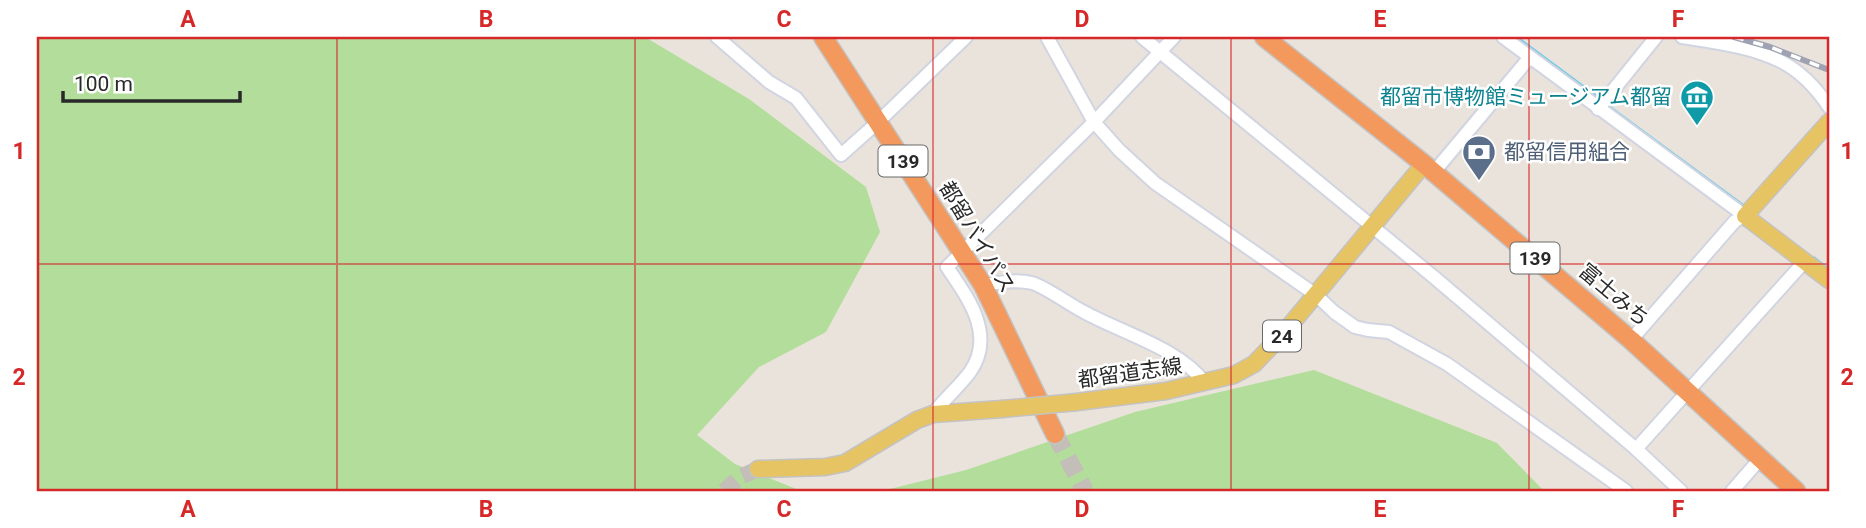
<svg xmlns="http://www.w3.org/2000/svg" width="1866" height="528" font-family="Roboto,'Noto Sans JP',sans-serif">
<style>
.green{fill:#b3dd9b}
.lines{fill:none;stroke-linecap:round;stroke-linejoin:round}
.stream{stroke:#74cbe6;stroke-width:3.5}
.major-tunnel{stroke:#c3beb7;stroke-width:16;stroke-dasharray:16 8;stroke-linecap:butt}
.highway-tunnel{stroke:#c3beb7;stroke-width:18;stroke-dasharray:18 9;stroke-linecap:butt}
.minor-casing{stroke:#d1d4e1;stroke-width:16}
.major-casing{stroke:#c3c3c3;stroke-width:19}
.highway-casing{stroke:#c3c3c3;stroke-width:21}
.minor{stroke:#fff;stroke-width:12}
.major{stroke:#e7c463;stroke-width:16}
.highway{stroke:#f3995d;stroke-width:18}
.rail-casing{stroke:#9ea2b2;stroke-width:6}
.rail{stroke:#fff;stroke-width:3.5;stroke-dasharray:10;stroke-linecap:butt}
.major-bridge-casing{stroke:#c3c3c3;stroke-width:19;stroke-linecap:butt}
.major-bridge{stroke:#e7c463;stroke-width:16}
.grid{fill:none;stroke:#d62828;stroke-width:2;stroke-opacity:0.55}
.labels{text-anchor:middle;stroke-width:5;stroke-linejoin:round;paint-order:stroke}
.shield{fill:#fff;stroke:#696969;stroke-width:2}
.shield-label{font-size:19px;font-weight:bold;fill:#292929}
.culture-label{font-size:21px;fill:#0d838f;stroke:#fff;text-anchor:end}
.service-label{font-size:21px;fill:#4e5e75;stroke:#fff;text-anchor:start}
.street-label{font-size:21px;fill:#292929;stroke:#fff}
.neatline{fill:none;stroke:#d62828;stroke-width:2.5}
.grid-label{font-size:23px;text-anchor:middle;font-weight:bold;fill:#d62828}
</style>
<rect width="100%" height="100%" fill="#eae3db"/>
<!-- green -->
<g class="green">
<polygon points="37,37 645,37 749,99 866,187 880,232 826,332 759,367 697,435 735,464 801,491 37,491"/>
<polygon points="1314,370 1497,443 1544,491 882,491 966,470 1135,412"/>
</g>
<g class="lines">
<!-- stream -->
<g class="stream">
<polyline points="1516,37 1598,98"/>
<polyline points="1609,107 1742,205"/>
<polyline points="1814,258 1829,270"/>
</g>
<!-- major-tunnel -->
<polyline class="major-tunnel" points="724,491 740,477 758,469"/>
<!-- highway-tunnel -->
<polyline class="highway-tunnel" points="1055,434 1085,491"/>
<!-- minor casing -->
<g class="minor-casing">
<g id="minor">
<polyline points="717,37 769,82 796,98 841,155 877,123 966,37"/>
<polyline points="1047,37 1094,122 1119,150 1155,183 1316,295 1334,312 1355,327 1368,330 1389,332 1447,364 1626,491"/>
<polyline points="1142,37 1435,278 1636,449 1681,491"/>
<polyline points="1503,37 1745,216 1735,221 1631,340"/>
<path d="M1682 37C1714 42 1753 47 1782 62 1801 72 1817 89 1829 107"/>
<polyline points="1598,109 1656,37"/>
<polyline points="1434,172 1530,57"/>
<path d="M983 285C1000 283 1015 279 1032 283 1044 286 1070 305 1084 312 1122 333 1179 348 1205 383"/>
<path d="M933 414C944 399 959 387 970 372 996 335 968 298 947 267L1094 122 1174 37"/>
<polyline points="1636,449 1805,261"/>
<polyline points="1732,491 1760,459"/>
</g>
</g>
<!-- major casing -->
<g class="major-casing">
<g id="major">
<polyline points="1829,122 1745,216 1829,280"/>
<polyline points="1077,402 1166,391 1234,375 1254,364 1282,335 1424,164"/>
<polyline points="758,469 825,467 845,463 917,420 933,414 1002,409"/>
</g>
</g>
<!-- highway casing -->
<g class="highway-casing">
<g id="highway">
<polyline points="823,37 983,285 1055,434"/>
<polyline points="1264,37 1424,164 1631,340 1796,491"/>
</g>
</g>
<!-- minor -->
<use href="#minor" class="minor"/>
<!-- major -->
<use href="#major" class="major"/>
<!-- highway -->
<use href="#highway" class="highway"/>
<!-- rail casing -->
<g class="rail-casing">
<polyline id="rail" points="1734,37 1770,47 1829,70"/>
</g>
<!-- rail -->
<use href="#rail" class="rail"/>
<!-- major-bridge casing -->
<g class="major-bridge-casing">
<polyline id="major-bridge" points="1002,409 1077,402"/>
</g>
<!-- major-bridge -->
<use href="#major-bridge" class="major-bridge"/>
</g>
<!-- grid -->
<path class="grid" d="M337 37V491M635 37V491M933 37V491M1231 37V491M1529 37V491M37 264H1829"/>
<!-- icons -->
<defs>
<g id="museum-pin" transform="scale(1.75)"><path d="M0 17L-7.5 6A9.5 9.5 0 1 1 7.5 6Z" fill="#0f9aa8" stroke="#fff"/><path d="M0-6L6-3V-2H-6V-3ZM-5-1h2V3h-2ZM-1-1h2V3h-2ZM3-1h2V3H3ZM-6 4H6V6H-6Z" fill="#fff"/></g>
<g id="bank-pin" transform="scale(1.75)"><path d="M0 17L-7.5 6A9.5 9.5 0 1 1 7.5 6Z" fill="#5c6f8a" stroke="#fff"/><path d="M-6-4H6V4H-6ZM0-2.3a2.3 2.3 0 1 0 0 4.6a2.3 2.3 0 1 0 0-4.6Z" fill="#fff"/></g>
</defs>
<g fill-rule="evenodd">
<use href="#museum-pin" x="1697" y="97"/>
<use href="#bank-pin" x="1479" y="152"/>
</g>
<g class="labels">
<!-- shield labels -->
<g class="shield">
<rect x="878.5" y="145.5" width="49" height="31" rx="5"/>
<rect x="1510.5" y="242.5" width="49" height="31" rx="5"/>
<rect x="1263" y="320.5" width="38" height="31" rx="5"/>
</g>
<g class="shield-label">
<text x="903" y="168">139</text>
<text x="1535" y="265">139</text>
<text x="1282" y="343">24</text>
</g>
<!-- culture labels -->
<g class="culture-label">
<text x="1672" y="104">都留市博物館ミュージアム都留</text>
</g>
<!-- service labels -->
<g class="service-label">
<text x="1504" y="159">都留信用組合</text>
</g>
<!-- street labels -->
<g class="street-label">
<text transform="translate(977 237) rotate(59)" y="7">都留バイパス</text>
<text transform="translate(1614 295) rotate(40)" y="7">富士みち</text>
<text transform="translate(1130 373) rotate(-8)" y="7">都留道志線</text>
</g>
</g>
<!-- border -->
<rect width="1866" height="528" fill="none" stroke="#ffffff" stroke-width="77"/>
<!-- scale -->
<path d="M63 91v10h177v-10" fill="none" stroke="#292929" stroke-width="3.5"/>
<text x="74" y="91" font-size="21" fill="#292929" stroke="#ffffff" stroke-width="5" paint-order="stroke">100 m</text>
<rect x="38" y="38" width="1790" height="452" class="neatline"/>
<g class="grid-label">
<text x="188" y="27">A</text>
<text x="486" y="27">B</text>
<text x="784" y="27">C</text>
<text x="1082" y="27">D</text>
<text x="1380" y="27">E</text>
<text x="1678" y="27">F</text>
<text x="19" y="159">1</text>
<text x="1847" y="159">1</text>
<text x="19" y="385">2</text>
<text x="1847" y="385">2</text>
<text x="188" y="517">A</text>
<text x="486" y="517">B</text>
<text x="784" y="517">C</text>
<text x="1082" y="517">D</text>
<text x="1380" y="517">E</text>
<text x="1678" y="517">F</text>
</g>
</svg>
